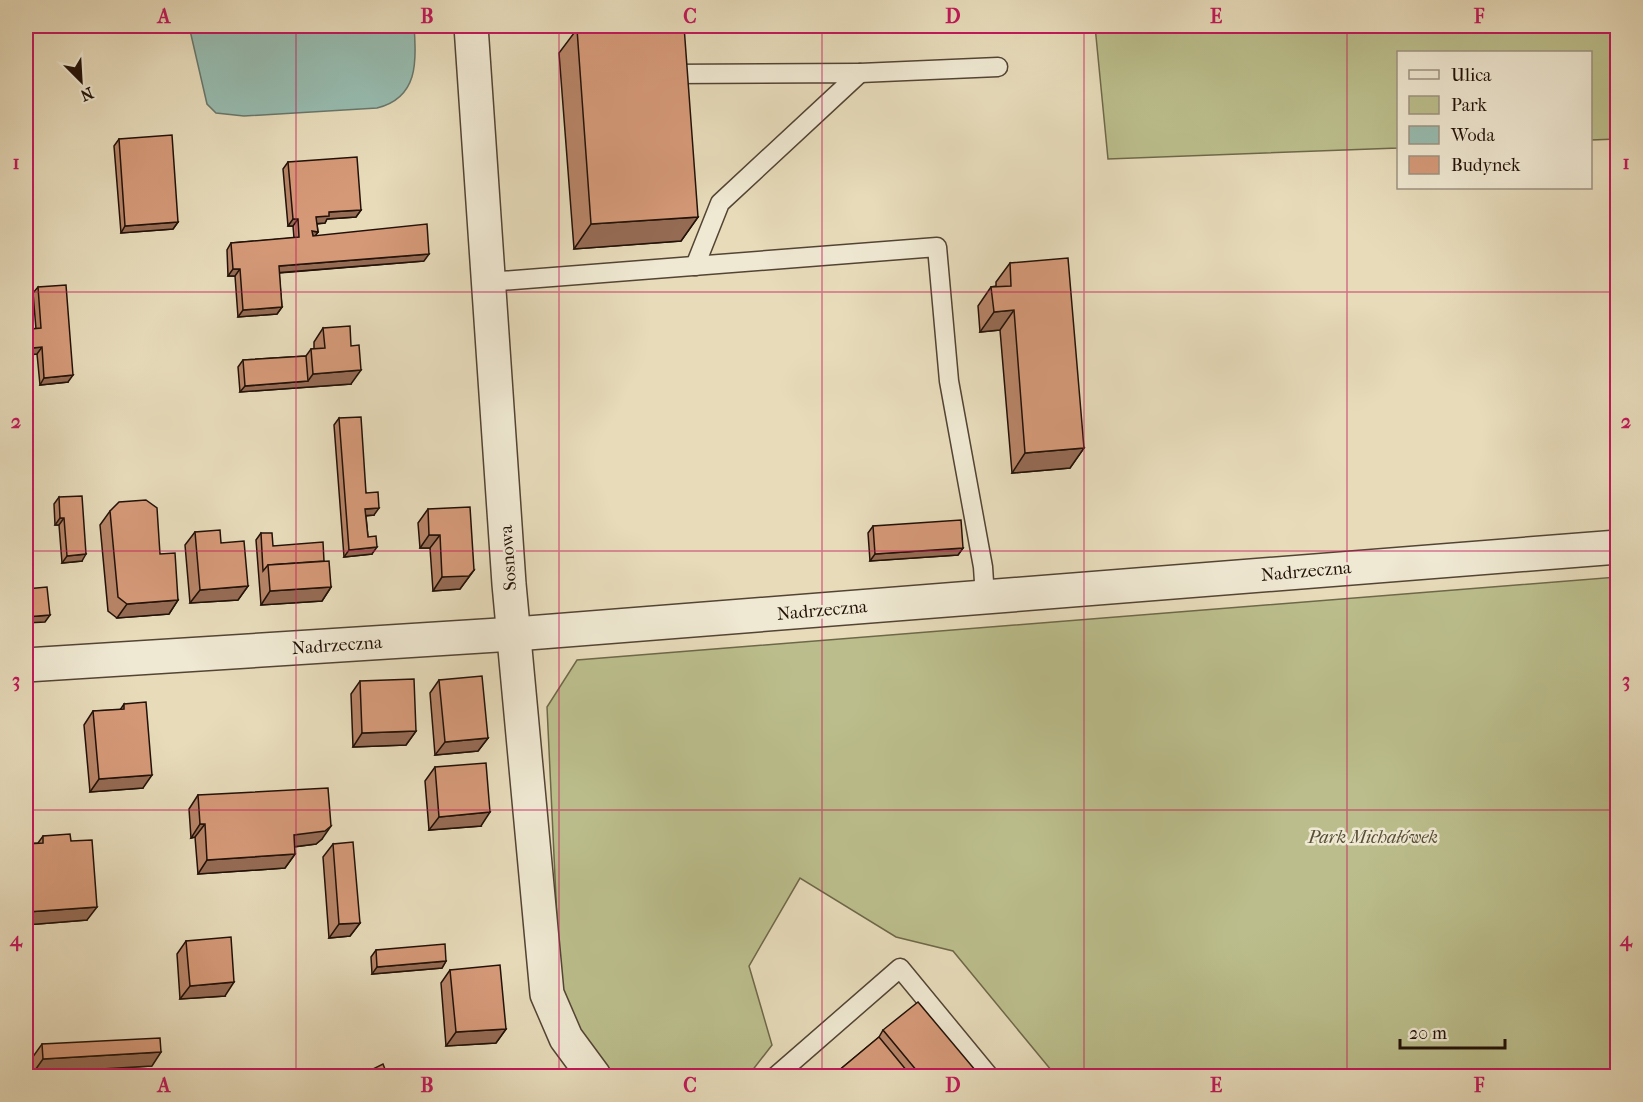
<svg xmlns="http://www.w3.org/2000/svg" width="1643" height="1102" font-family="'IM FELL French Canon',serif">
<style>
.green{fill:#bbbe8c;stroke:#6e684a;stroke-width:1.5}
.water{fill:#97bbaf;stroke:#68776c;stroke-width:1.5}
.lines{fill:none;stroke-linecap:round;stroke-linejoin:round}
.service-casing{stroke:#534434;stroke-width:21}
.minor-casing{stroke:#534434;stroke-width:36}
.service{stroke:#efe8d2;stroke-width:18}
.minor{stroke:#efe8d2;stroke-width:33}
.wall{fill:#b78467;stroke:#221108;stroke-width:1.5}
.shaded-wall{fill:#956b54;stroke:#221108;stroke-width:1.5}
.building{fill:#d59978;stroke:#221108;stroke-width:1.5}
.grid{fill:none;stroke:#c2185b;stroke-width:1.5;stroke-opacity:0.55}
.labels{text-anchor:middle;stroke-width:5;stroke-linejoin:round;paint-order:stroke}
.street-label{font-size:18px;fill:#221108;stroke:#efe8d2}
.park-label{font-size:18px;font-style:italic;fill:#584e36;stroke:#efe8d2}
.neatline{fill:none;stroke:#c2185b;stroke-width:2}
.grid-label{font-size:20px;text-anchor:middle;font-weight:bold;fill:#c2185b}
</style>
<rect width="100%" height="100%" fill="#e7dbba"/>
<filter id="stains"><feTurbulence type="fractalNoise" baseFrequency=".00333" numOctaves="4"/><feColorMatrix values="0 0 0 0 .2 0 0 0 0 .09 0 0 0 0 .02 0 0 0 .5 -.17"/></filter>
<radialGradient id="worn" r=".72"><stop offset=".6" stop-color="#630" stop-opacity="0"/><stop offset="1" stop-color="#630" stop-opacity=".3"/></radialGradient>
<!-- green -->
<g class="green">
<polygon points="1095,26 1617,26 1617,139 1591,140 1590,52 1398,52 1398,148 1108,159"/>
<polygon points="1617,577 1617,1076 1056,1076 953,951 896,937 800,878 749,966 772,1045 748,1076 616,1076 597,1057 578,1029 560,983 547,707 577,660"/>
</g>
<!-- water -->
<path class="water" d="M189 26H414C417 62 418 98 377 108L244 116 216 113 207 104Z"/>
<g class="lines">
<!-- service casing -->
<g class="service-casing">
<g id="service">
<polyline points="860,73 998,67"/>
<polyline points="668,74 860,73 720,203 695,266"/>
<polyline points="488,282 937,247 949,381 983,567 985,597"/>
<polyline points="776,1076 900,968 989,1076"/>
</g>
</g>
<!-- minor casing -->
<g class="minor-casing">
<g id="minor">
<polyline points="471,26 509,584 547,994 566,1038 594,1076"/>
<polyline points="26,665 515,634 1618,547"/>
</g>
</g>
<!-- service -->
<use href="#service" class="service"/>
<!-- minor -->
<use href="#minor" class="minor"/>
</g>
<!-- wall -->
<g class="wall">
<polygon points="577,29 698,217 681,241 574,249 559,53"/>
<polygon points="119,139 178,222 173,229 121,233 114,146"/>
<polygon points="288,162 361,210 356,217 327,219 325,223 317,224 318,232 314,236 424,261 279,273 282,307 277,314 238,317 235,276 228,276 227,250 231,243 294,238 293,226 288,226 283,169"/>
<polygon points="1010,263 1084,448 1070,468 1012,473 1000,330 980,332 978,306 991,287 996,286 996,282"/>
<polygon points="38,287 68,382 40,385 37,354 28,355 26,336 31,329 36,329 33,293"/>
<polygon points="323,328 351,384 240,392 238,367 243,360 306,356 311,349 314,349 314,342"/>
<polygon points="339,418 374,515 366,516 368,537 372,554 344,557 334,425"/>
<polygon points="59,497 82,561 62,563 59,525 55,525 54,504"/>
<polygon points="428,509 474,570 460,589 433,591 430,548 420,548 418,523"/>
<polygon points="110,511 160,554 178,600 169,614 117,618 108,611 100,525"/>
<polygon points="873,526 963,548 958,555 870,561 868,533"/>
<polygon points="195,532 221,543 248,586 238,600 190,603 185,545"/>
<polygon points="261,533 273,546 324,561 331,587 322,601 261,605 256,540"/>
<polygon points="439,680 488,738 478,751 435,755 430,693"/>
<polygon points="360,681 416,731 406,745 353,747 351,694"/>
<polygon points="124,704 143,788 90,792 84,725 93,711 120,710"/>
<polygon points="435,767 481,826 429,830 425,781"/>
<polygon points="198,795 322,839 316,844 294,847 295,854 285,868 198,874 195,837 191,838 189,809"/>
<polygon points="43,836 71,841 87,920 26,925 26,844 38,843"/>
<polygon points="333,844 360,923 350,936 329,938 323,857"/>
<polygon points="186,941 225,996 180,999 177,954"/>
<polygon points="376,950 446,961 442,968 372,974 371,957"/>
<polygon points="450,970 506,1029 496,1043 446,1046 441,983"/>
<polygon points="883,1030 981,1077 831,1077 879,1037"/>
<polygon points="42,1044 152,1066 33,1073 32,1058"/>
</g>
<!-- shaded-wall -->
<g class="shaded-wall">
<polygon points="361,210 356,217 327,219 325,223 312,224 316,217 329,212"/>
<polygon points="698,217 681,241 574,249 591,224"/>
<polygon points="293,219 298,219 293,226 288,226"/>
<polygon points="178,222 173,229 121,233 125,226"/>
<polygon points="312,231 318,232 313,239"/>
<polygon points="429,254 424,261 274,273 279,266"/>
<polygon points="233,269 240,269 235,276 228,276"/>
<polygon points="282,307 277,314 238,317 243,310"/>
<polygon points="1014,310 1000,330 980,332 994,312"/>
<polygon points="42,347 37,354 28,355 32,348"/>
<polygon points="361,370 351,384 240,392 245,386 308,381 313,374"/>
<polygon points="73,375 68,382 40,385 44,378"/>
<polygon points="1084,448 1070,468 1012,473 1025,453"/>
<polygon points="379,508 374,515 360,516 365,509"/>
<polygon points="60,518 64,518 59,525 55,525"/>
<polygon points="429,535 440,535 430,548 420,548"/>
<polygon points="377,547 372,554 344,557 349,550"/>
<polygon points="963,548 958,555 870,561 875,554"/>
<polygon points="86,554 82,561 62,563 67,556"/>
<polygon points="474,570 460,589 433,591 442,577"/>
<polygon points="248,586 238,600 190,603 200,590"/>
<polygon points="331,587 322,601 261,605 270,591"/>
<polygon points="178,600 169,614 117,618 127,604"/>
<polygon points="50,615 45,622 26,623 26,617"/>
<polygon points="416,731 406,745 353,747 362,733"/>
<polygon points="488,738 478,751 435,755 445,742"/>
<polygon points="152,775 143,788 90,792 99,779"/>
<polygon points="490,812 481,826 429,830 439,817"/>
<polygon points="200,824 205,824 195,837 191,838"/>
<polygon points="331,826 322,839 316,844 284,848 294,835"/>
<polygon points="295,854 285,868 198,874 207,860"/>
<polygon points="97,907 87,920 26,925 26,915 27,912"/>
<polygon points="360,923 350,936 329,938 339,924"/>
<polygon points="446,961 442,968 372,974 377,967"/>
<polygon points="234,982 225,996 180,999 190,986"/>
<polygon points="506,1029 496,1043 446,1046 456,1032"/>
<polygon points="161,1052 152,1066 33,1073 43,1059"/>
</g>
<!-- building -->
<g class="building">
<polygon points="617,26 684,26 698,217 591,224 577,29"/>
<polygon points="172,135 178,222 125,226 119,139"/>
<polygon points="357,157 361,210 329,212 329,216 316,217 318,232 312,231 313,236 427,224 429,254 279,266 282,307 243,310 240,269 233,269 231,243 299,237 298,219 293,219 288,162"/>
<polygon points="1068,258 1084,448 1025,453 1014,310 994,312 991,287 1011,286 1010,263"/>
<polygon points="66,285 73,375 44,378 42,347 32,348 31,329 41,328 38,287"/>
<polygon points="350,326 351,346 359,345 361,370 313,374 311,349 325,348 323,328"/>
<polygon points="306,356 308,381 245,386 243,360"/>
<polygon points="361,417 366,493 378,492 379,508 365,509 368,537 376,536 377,547 349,550 339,418"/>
<polygon points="82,496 86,554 67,556 64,518 60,518 59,497"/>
<polygon points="146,500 157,508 160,554 175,553 178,600 127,604 118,597 110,511 119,502"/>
<polygon points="470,507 474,570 469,576 442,577 440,535 429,535 428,509"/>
<polygon points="961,520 963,548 875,554 873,526"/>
<polygon points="220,530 221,543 244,541 248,586 200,590 195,532"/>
<polygon points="261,533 272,533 273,546 323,542 324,561 268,565 263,571"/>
<polygon points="329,561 331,587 270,591 268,565"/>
<polygon points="47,587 50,615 26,617 26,589"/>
<polygon points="482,676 488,738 445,742 439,680"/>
<polygon points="414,679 416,731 362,733 360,681"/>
<polygon points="146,702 152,775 99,779 93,711 124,709 124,704"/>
<polygon points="486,763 490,812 439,817 435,767"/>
<polygon points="328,788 331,826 325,831 294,835 295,854 207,860 205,824 200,824 198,795"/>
<polygon points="70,834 71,841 92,840 97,907 27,912 26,889 26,844 43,843 43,836"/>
<polygon points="353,842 360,923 339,924 333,844"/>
<polygon points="231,937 234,982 190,986 186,941"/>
<polygon points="445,944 446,961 377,967 376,950"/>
<polygon points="500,965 506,1029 456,1032 450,970"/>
<polygon points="918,1002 981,1077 922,1077 883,1030"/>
<polygon points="879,1037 912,1077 831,1077"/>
<polygon points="160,1038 161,1052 43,1059 42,1044"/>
<polygon points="383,1064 388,1077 357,1077"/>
</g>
<!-- grid -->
<path class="grid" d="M296 26V1076M559 26V1076M822 26V1076M1084 26V1076M1347 26V1076M26 292H1618M26 551H1618M26 810H1618"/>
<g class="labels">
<!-- street labels -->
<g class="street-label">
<text transform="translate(508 558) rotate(-94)" y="6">Sosnowa</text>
<text transform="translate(1306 571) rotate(-5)" y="6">Nadrzeczna</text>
<text transform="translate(822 610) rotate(-5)" y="6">Nadrzeczna</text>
<text transform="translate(337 645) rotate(-4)" y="6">Nadrzeczna</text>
</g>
<!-- park labels -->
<g class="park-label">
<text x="1373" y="843">Park Michałówek</text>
</g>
</g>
<!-- margin -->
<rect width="1643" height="1102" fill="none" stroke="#e7dbba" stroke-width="66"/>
<!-- legend -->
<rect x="1397" y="51" width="195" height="138" fill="#efe8d2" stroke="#9d9281" stroke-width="1.5"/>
<rect x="1409" y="70" width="30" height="9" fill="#efe8d2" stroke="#9d9281" stroke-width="1.5"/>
<text x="1451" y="81" font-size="18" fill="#221108">Ulica</text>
<rect x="1409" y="96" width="30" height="18" fill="#bbbe8c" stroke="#9d9281" stroke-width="1.5"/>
<text x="1451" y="111" font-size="18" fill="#221108">Park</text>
<rect x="1409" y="126" width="30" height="18" fill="#97bbaf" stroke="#9d9281" stroke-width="1.5"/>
<text x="1451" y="141" font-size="18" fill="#221108">Woda</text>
<rect x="1409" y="156" width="30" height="18" fill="#d59978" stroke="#9d9281" stroke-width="1.5"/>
<text x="1451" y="171" font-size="18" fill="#221108">Budynek</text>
<!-- north arrow -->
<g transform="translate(81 81) rotate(156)" stroke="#efe8d2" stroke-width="4.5" paint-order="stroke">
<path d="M0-4.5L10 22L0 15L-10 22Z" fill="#221108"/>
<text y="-9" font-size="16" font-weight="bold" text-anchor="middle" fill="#221108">N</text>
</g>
<!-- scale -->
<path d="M1400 1039v9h105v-9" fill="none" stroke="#221108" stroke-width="3"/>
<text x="1409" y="1039" font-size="18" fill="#221108" stroke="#efe8d2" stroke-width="4.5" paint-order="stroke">20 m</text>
<rect x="33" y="33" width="1577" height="1036" class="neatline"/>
<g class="grid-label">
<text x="164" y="23">A</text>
<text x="427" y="23">B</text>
<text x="690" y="23">C</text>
<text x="953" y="23">D</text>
<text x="1216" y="23">E</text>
<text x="1479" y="23">F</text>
<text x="16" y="169">1</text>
<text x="1626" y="169">1</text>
<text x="16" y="428">2</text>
<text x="1626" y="428">2</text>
<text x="16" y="687">3</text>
<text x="1626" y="687">3</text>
<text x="16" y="946">4</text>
<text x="1626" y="946">4</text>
<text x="164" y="1092">A</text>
<text x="427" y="1092">B</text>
<text x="690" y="1092">C</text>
<text x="953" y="1092">D</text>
<text x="1216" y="1092">E</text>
<text x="1479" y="1092">F</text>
</g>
<rect width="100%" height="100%" filter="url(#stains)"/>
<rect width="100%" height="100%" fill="url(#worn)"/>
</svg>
